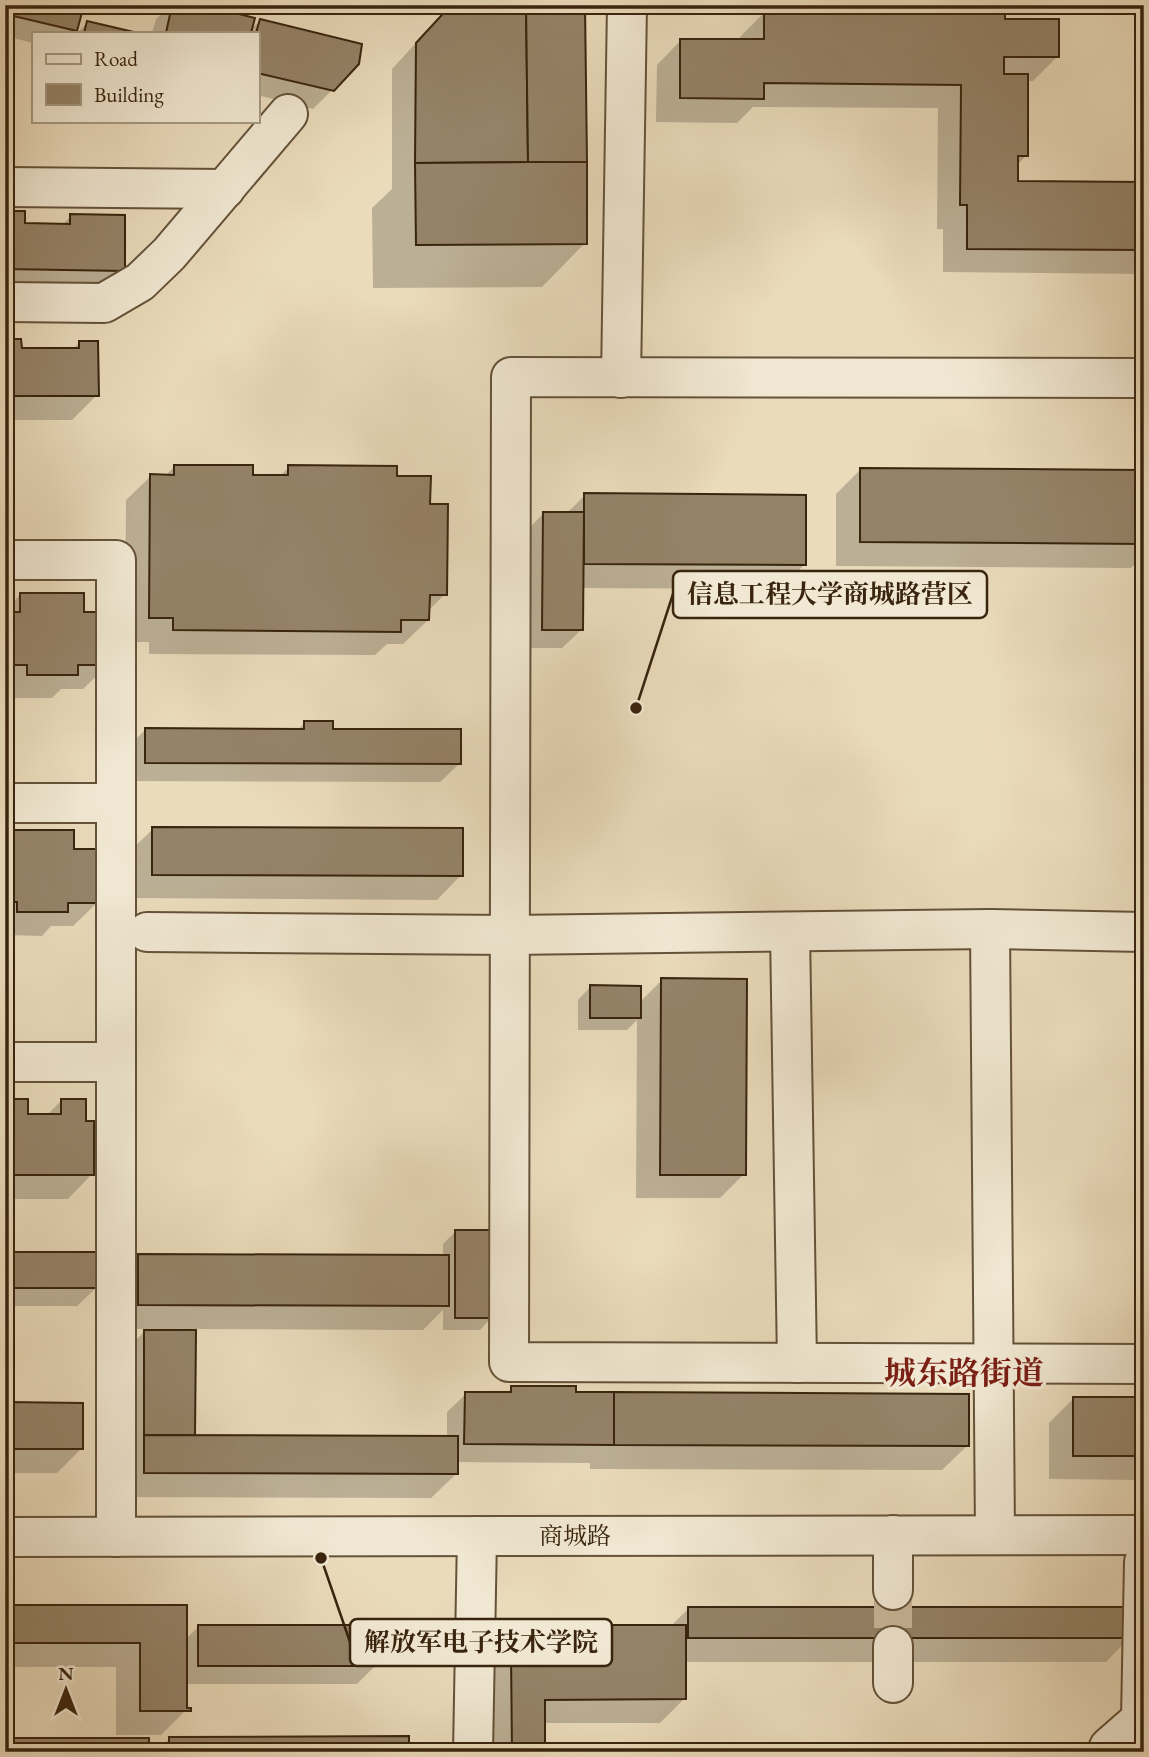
<svg xmlns="http://www.w3.org/2000/svg" width="1149" height="1757" font-family="'EB Garamond','Noto Serif SC',serif">
<style>
.shadow{fill:#0003}
.building{fill:#958368;stroke:#39240e;stroke-width:2}
.lines{fill:none;stroke-linecap:round;stroke-linejoin:round}
.minor-tunnel{stroke:#c7b698;stroke-width:38;stroke-dasharray:38 19;stroke-linecap:butt}
.minor-casing{stroke:#655239;stroke-width:42}
.minor{stroke:#f1e8d3;stroke-width:38}
.labels{text-anchor:middle;stroke-width:6;stroke-linejoin:round;paint-order:stroke}
.street-label{font-size:24px;fill:#39240e;stroke:#f1e8d3}
.district-label{font-size:32px;font-weight:bold;fill:#7a1f14;stroke:#f1e8d3}
.leader{fill:none;stroke:#39240e;stroke-width:2.5}
.callout-dot{fill:#39240e;stroke:#f1e8d3;stroke-width:2.5}
.callout{fill:#f1e8d3;stroke:#39240e;stroke-width:2.5}
.callout-label{font-size:26px;text-anchor:middle;font-weight:bold;fill:#39240e}
</style>
<rect width="100%" height="100%" fill="#eadbbb"/>
<filter id="stains"><feTurbulence type="fractalNoise" baseFrequency=".00286" numOctaves="4"/><feColorMatrix values="0 0 0 0 .2 0 0 0 0 .09 0 0 0 0 .02 0 0 0 .5 -.17"/></filter>
<radialGradient id="worn" r=".72"><stop offset=".6" stop-color="#630" stop-opacity="0"/><stop offset="1" stop-color="#630" stop-opacity=".3"/></radialGradient>
<!-- shadow -->
<g class="shadow">
<polygon points="5,5 76,30 73,33 33,33 33,43 5,36"/>
<polygon points="170,5 196,5 249,31 261,20 332,90 313,109 257,95 257,33 152,33 156,19"/>
<polygon points="765,12 1003,20 1057,57 1033,81 1027,81 1026,156 1016,166 1016,183 1144,184 1144,274 943,272 943,229 937,229 938,108 753,107 737,123 656,122 657,65 681,40 740,41 740,37"/>
<polygon points="87,23 130,33 77,33"/>
<polygon points="427,31 585,243 542,287 373,288 372,208 392,189 392,69"/>
<polygon points="5,213 23,225 61,226 71,216 123,270 98,294 5,293"/>
<polygon points="5,341 20,350 73,349 80,342 97,395 72,420 5,420"/>
<polygon points="174,467 252,477 279,477 289,467 429,506 445,594 428,611 428,620 403,644 387,644 375,655 149,654 149,642 125,642 126,500 151,476 165,476"/>
<polygon points="861,469 1144,471 1144,555 1131,568 836,566 836,494"/>
<polygon points="585,495 804,565 780,589 581,588 581,630 562,648 524,648 525,532 544,513 566,514"/>
<polygon points="20,595 83,614 108,665 83,689 61,689 52,698 5,698 5,610"/>
<polygon points="305,723 459,764 440,782 127,781 127,748 145,730 297,730"/>
<polygon points="153,829 461,875 437,900 128,898 128,853"/>
<polygon points="10,831 72,851 98,902 73,926 51,926 42,936 5,935 5,836"/>
<polygon points="662,980 744,1174 720,1198 636,1198 637,1020 627,1030 578,1030 578,1000 590,987 639,1003"/>
<polygon points="5,1100 26,1116 46,1116 62,1100 84,1123 92,1174 68,1199 5,1199"/>
<polygon points="456,1231 492,1317 480,1330 443,1330 443,1310 423,1330 194,1329 194,1434 191,1437 447,1438 447,1412 466,1394 506,1394 512,1388 967,1446 942,1470 590,1469 590,1463 456,1462 456,1474 431,1498 120,1497 126,1350 147,1329 114,1329 114,1280 139,1256 443,1257 443,1244"/>
<polygon points="5,1254 96,1288 77,1306 5,1306"/>
<polygon points="1074,1398 1144,1399 1144,1480 1049,1479 1049,1423"/>
<polygon points="5,1404 81,1449 57,1473 5,1473"/>
<polygon points="5,1607 185,1640 199,1626 376,1665 357,1684 185,1684 185,1711 161,1735 116,1735 116,1667 5,1667"/>
<polygon points="688,1609 1130,1637 1106,1662 685,1662 685,1698 660,1723 544,1723 544,1752 488,1752 493,1667 524,1635 533,1633 540,1626 671,1626"/>
<polygon points="1144,1647 1144,1752 1140,1752 1140,1651"/>
<polygon points="170,1738 407,1752 157,1752"/>
</g>
<!-- building -->
<g class="building">
<polygon points="5,5 84,5 77,31 5,14"/>
<polygon points="172,5 203,5 255,18 251,33 166,33"/>
<polygon points="451,5 526,5 528,162 415,163 416,43"/>
<polygon points="526,5 585,5 587,162 528,162"/>
<polygon points="764,11 1005,12 1005,19 1059,19 1059,57 1004,57 1004,74 1028,74 1028,156 1018,156 1018,181 1144,182 1144,250 967,249 967,205 960,205 961,85 764,83 764,99 680,98 680,39 764,39"/>
<polygon points="260,19 362,44 359,64 334,91 257,73 256,33"/>
<polygon points="87,21 138,33 84,33"/>
<polygon points="528,162 587,162 587,244 416,245 415,163"/>
<polygon points="5,211 25,211 25,223 70,224 70,214 125,215 125,271 5,269"/>
<polygon points="5,339 21,339 22,348 79,348 79,341 98,341 99,396 5,396"/>
<polygon points="174,465 253,465 253,475 288,475 288,465 397,466 397,476 431,476 430,504 448,504 447,595 430,595 429,620 401,620 401,632 173,630 173,618 149,618 150,474 174,475"/>
<polygon points="860,468 1144,470 1144,544 860,542"/>
<polygon points="584,493 806,495 806,565 584,564"/>
<polygon points="543,512 584,512 583,630 542,630"/>
<polygon points="20,593 84,593 84,612 110,612 110,665 78,665 78,675 27,675 27,665 5,665 5,612 20,612"/>
<polygon points="304,721 333,721 333,729 461,729 461,764 145,763 145,728 304,729"/>
<polygon points="152,827 463,828 463,876 152,875"/>
<polygon points="10,830 74,830 74,849 100,849 99,903 68,903 68,912 17,912 17,902 5,902 5,849 10,849"/>
<polygon points="661,978 747,979 746,1175 660,1175"/>
<polygon points="590,985 641,986 641,1018 590,1018"/>
<polygon points="5,1099 28,1099 28,1114 61,1114 61,1099 86,1099 86,1121 94,1121 94,1175 5,1175"/>
<rect x="455" y="1230" width="39" height="88"/>
<rect x="5" y="1252" width="92" height="36"/>
<polygon points="138,1254 449,1255 449,1306 138,1305"/>
<polygon points="144,1330 196,1330 195,1435 144,1435"/>
<polygon points="511,1386 576,1386 576,1392 614,1392 614,1445 464,1444 465,1392 511,1392"/>
<polygon points="614,1392 969,1394 969,1446 614,1445"/>
<rect x="1073" y="1397" width="71" height="59"/>
<polygon points="5,1402 83,1403 83,1449 5,1449"/>
<polygon points="144,1435 458,1436 458,1474 144,1473"/>
<polygon points="5,1605 187,1605 187,1708 191,1708 191,1711 140,1711 140,1643 5,1643"/>
<rect x="688" y="1607" width="444" height="31"/>
<rect x="198" y="1625" width="179" height="41"/>
<polygon points="539,1625 686,1625 686,1699 545,1700 545,1752 512,1752 511,1654 515,1654 517,1641 523,1634 539,1630"/>
<polygon points="409,1736 409,1752 169,1752 169,1737"/>
<rect x="5" y="1738" width="144" height="14"/>
</g>
<g class="lines">
<!-- minor-tunnel -->
<polyline class="minor-tunnel" points="893,1590 893,1646"/>
<!-- minor casing -->
<g class="minor-casing">
<g id="minor">
<polyline points="5,187 225,189"/>
<polyline points="5,302 104,303 140,282 169,254 288,114"/>
<polyline points="621,378 627,5"/>
<polyline points="1144,378 511,377 509,1362 1144,1364"/>
<polyline points="5,560 116,560 116,1537"/>
<polyline points="5,803 116,803"/>
<polyline points="990,929 995,1535"/>
<polyline points="147,932 510,935 990,929 1144,932"/>
<polyline points="790,932 797,1363"/>
<polyline points="5,1062 116,1062"/>
<polyline points="893,1535 893,1590"/>
<polyline points="5,1537 1144,1535"/>
<polyline points="893,1646 893,1683"/>
<polyline points="473,1752 477,1536"/>
<polyline points="1107,1752 1109,1747 1141,1719 1144,1562"/>
</g>
</g>
<!-- minor -->
<use href="#minor" class="minor"/>
</g>
<g class="labels">
<!-- street labels -->
<g class="street-label">
<text x="575" y="1544">商城路</text>
</g>
<!-- district labels -->
<g class="district-label">
<text x="964" y="1384">城东路街道</text>
</g>
</g>
<!-- callouts -->
<path class="leader" d="M636 708L673 594M321 1558L350 1642"/>
<g class="callout-dot">
<circle cx="636" cy="708" r="7"/>
<circle cx="321" cy="1558" r="7"/>
</g>
<g class="callout">
<rect x="673" y="571" width="314" height="47" rx="7"/>
<rect x="350" y="1619" width="262" height="47" rx="7"/>
</g>
<g class="callout-label">
<text x="830" y="603">信息工程大学商城路营区</text>
<text x="481" y="1651">解放军电子技术学院</text>
</g>
<!-- margin -->
<rect width="1149" height="1757" fill="none" stroke="#eadbbb" stroke-width="28"/>
<rect x="7" y="7" width="1135" height="1743" fill="none" stroke="#39240e" stroke-width="3.5"/>
<rect x="14" y="14" width="1121" height="1729" fill="none" stroke="#39240e" stroke-width="2"/>
<!-- legend -->
<rect x="32" y="32" width="228" height="91" fill="#f1e8d3" stroke="#a79a84" stroke-width="2"/>
<rect x="46" y="54" width="35" height="10" fill="#f1e8d3" stroke="#a79a84" stroke-width="2"/>
<text x="94" y="66" font-size="21" fill="#39240e">Road</text>
<rect x="46" y="84" width="35" height="21" fill="#958368" stroke="#a79a84" stroke-width="2"/>
<text x="94" y="102" font-size="21" fill="#39240e">Building</text>
<!-- north arrow -->
<g transform="translate(66 1690)" stroke="#f1e8d3" stroke-width="5" paint-order="stroke">
<path d="M0-5L12 26L0 18L-12 26Z" fill="#39240e"/>
<text y="-10" font-size="19" font-weight="bold" text-anchor="middle" fill="#39240e">N</text>
</g>
<rect width="100%" height="100%" filter="url(#stains)"/>
<rect width="100%" height="100%" fill="url(#worn)"/>
</svg>
